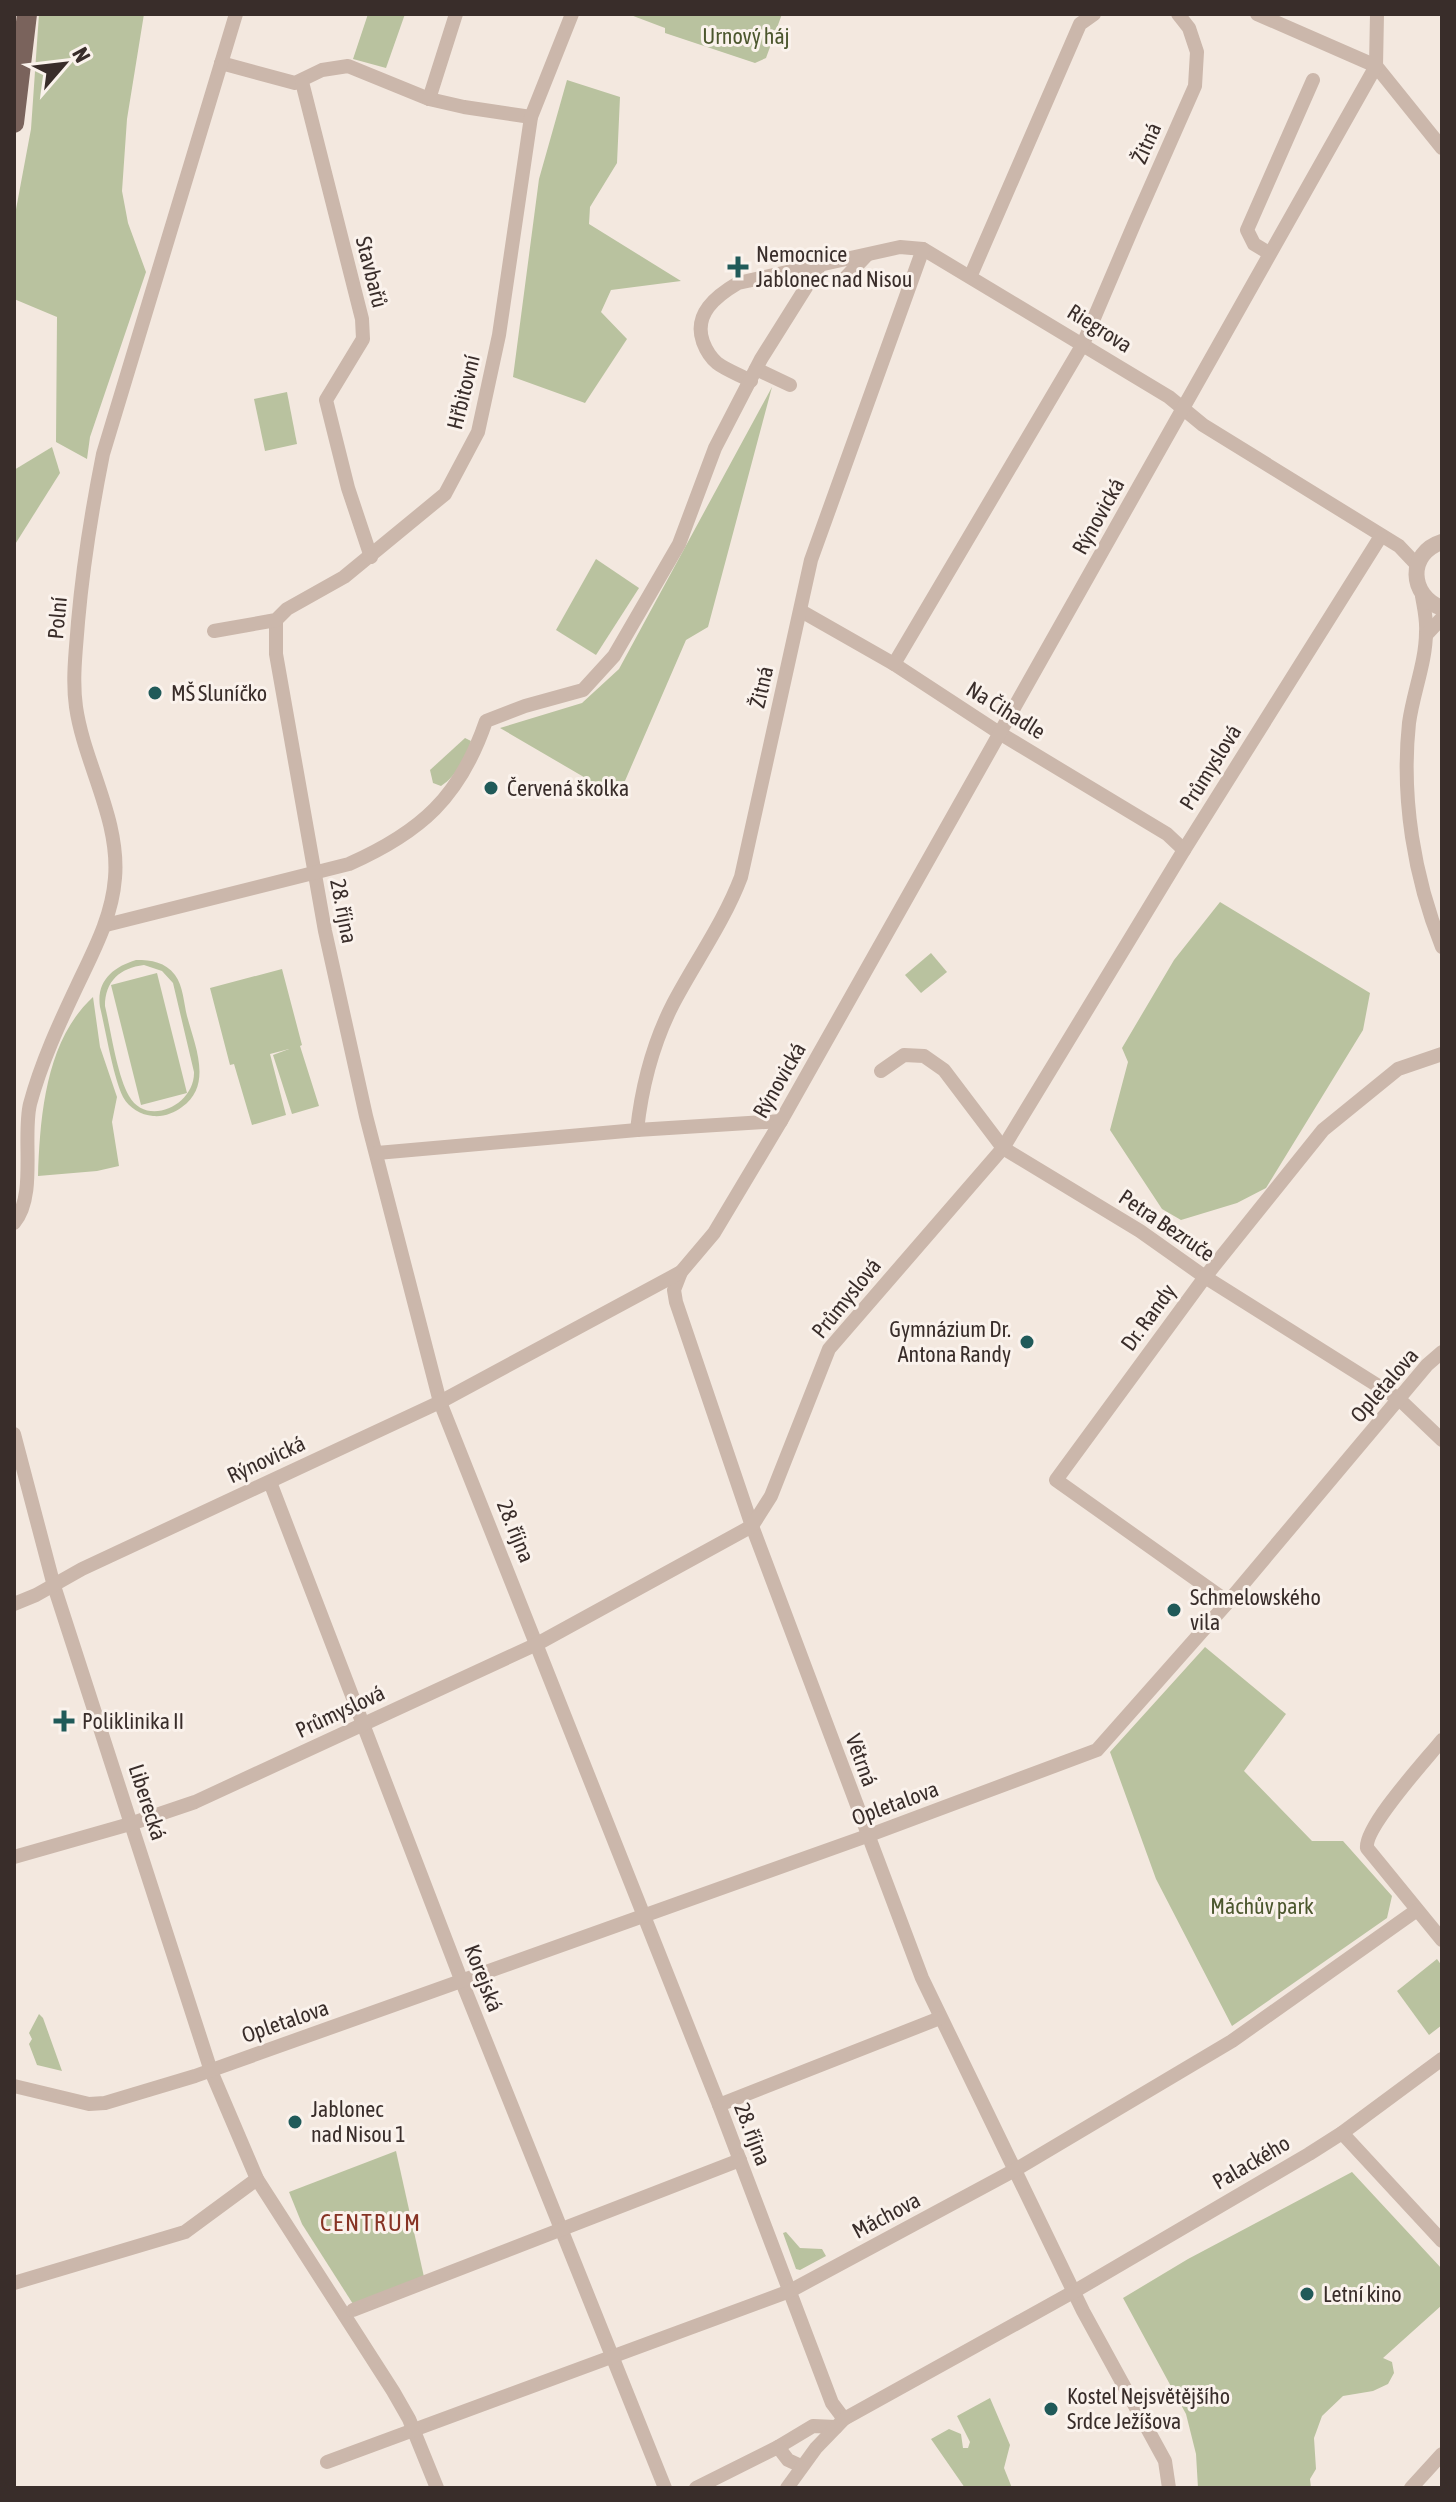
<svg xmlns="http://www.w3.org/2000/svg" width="1456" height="2502" font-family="'Asap Condensed',sans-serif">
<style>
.green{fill:#b9c29f;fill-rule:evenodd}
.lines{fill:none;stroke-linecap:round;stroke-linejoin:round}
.minor{stroke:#cbb7ab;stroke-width:14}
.tertiary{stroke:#cbb7ab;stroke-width:16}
.primary{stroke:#7a635c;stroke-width:20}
.poi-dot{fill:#205a59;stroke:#faf2ec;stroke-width:3}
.labels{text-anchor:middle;stroke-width:6;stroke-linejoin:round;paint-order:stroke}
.park-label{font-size:22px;fill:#4c572e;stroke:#faf2ec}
.street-label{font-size:22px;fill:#392d2a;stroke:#faf2ec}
.poi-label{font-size:22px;fill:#392d2a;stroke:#faf2ec;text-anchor:start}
.neighbourhood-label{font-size:24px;letter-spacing:2px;fill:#873324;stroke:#faf2ec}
</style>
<rect width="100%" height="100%" fill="#f3e8df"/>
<!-- green -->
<g class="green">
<polygon points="39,14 144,14 127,119 122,191 128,223 146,272 90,437 87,459 56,442 57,317 14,299 14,220 31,129"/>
<polygon points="368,14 405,14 386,68 353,59"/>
<polygon points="628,14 782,14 766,58 755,63 665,33 665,28"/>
<polygon points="567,80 620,97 617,163 590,207 589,224 681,281 611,290 601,312 627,339 585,403 513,377 539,179"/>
<polygon points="772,387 708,627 686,640 618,797 500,728 582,703 619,669"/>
<polygon points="287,392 297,444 265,451 254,399"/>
<polygon points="52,447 60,473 14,546 14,470"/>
<polygon points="596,559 639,588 596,655 556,630"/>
<path d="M465 738 471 741C467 757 455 777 441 786L433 783 430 770Z"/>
<polygon points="1220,902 1370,993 1363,1030 1266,1188 1237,1203 1181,1220 1162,1209 1110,1130 1128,1062 1122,1048 1174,960"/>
<polygon points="931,953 947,972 921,993 905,975"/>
<path d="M136 960C152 960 165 962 175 975 183 985 184 1004 187 1016 195 1046 213 1085 182 1107 174 1113 164 1117 153 1116 141 1115 129 1108 123 1097 113 1076 106 1032 100 1007 96 981 113 967 136 960ZM144 965 162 971 173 983 194 1072C195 1105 147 1128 129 1096 117 1075 111 1031 105 1006 105 981 120 968 144 965Z"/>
<polygon points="282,969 302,1045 300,1046 319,1106 292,1114 273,1055 289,1049 270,1054 286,1115 252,1125 234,1064 230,1065 210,988"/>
<polygon points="157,973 187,1093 141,1105 111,985"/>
<path d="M93 997 100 1047 117 1097 112 1122 119 1166 97 1171 38 1176C40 1115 46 1040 93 997Z"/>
<polygon points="1205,1647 1286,1714 1244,1771 1312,1841 1343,1841 1392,1896 1387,1918 1232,2026 1156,1879 1110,1752"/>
<polygon points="1437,1959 1442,1966 1442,2025 1429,2035 1397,1991"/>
<polygon points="39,2014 43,2018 62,2071 37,2065 29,2044 32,2039 29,2033"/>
<polygon points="396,2151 424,2277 353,2304 302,2224 289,2192"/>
<polygon points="1352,2172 1442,2269 1442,2305 1383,2358 1392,2362 1394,2373 1388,2384 1373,2391 1343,2396 1322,2416 1314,2438 1316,2469 1310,2479 1311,2488 1198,2488 1196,2454 1186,2414 1123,2298 1188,2259"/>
<polygon points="786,2232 800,2248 822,2249 826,2256 800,2270 796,2269 783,2233"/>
<polygon points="990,2398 1010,2445 1004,2468 1012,2488 965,2488 931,2439 949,2429 961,2434 963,2448 968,2448 970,2442 957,2416"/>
</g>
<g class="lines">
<!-- minor -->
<g class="minor">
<polyline points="1257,14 1376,66 1442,148"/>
<polyline points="221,63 295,83 322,70 348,66 429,99 464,107 531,117"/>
<polyline points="302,82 362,319 363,339 326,400 348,488 371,557"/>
<polyline points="429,99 456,14"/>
<polyline points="1269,253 1254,244 1247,230 1313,80"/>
<polyline points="971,275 1080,24 1094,14"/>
<polyline points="846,277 867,255"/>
<polyline points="756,369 790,385"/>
<path d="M751 381C740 375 726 370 717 363 710 357 706 350 703 342 693 314 716 296 738 283L900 247 923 249 1169 397 1203 425 1399 546 1417 565"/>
<path d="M1422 596C1424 608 1427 620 1426 632 1426 662 1413 693 1409 723 1401 798 1414 877 1442 947"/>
<polyline points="801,611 894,664 1001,734 1167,834 1184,850"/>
<polyline points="276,620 276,654 325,931 366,1116 440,1402 719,2105 832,2403 844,2419"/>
<polyline points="214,631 276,620 287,609 344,577 445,494 478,432 499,335 531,117 572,14"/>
<polyline points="1427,634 1442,618"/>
<polyline points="894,664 1083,344 1135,222 1195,86 1197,52 1189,28 1178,14"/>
<path d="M106 925 349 864C421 832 460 797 486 721L525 706 583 690 614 656 679 544 715 448 761 359 820 265"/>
<polyline points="881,1071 904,1055 924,1056 944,1070 1003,1148 1140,1231 1205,1277 1399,1399 1442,1440"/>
<path d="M637 1130C642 1085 652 1045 673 1004 695 962 724 922 741 877L811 560 923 249"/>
<polyline points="377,1153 637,1130 781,1121"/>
<path d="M14 1223C37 1196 22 1137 30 1104 41 1063 59 1024 77 986 94 950 112 917 115 878 120 819 84 763 76 707 72 679 76 650 78 622 83 565 92 509 103 454L236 14"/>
<polyline points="681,1272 674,1290 676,1302 752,1526 922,1978 1083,2311 1165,2461 1169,2488"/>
<polyline points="14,1434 54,1586 211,2071 257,2179 393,2391 409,2419 437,2488"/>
<polyline points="270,1482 462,1982 665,2488"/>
<polyline points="1228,1602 1056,1480 1205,1277 1323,1130 1398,1069 1442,1054"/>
<polyline points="14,1604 36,1595 82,1569 440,1402 681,1272 714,1233 781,1121 1376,66 1377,14"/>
<path d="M1442 1740C1426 1760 1364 1827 1367 1848L1442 1940"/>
<polyline points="14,1857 130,1824 195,1802 537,1644 752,1526 771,1496 829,1349 1003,1148 1184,850 1381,536"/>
<polyline points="14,2086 89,2104 105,2103 195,2076 867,1836 1097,1750 1228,1602 1427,1365 1442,1352"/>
<polyline points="719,2105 940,2018"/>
<polyline points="1342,2133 1442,2241"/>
<polyline points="14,2283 185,2232 257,2179"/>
<polyline points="353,2310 740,2160"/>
<polyline points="778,2447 813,2426 836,2427"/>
<polyline points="327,2462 790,2291 1015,2170 1232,2041 1417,1910"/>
<polyline points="696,2488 778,2447 788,2460 801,2466"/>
<polyline points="787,2488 816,2448 844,2419 1075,2291 1309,2154 1342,2133 1442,2059"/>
<polyline points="1411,2488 1442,2454"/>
</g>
<!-- tertiary -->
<path class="tertiary" d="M1442 542C1407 553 1409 596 1442 608"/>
<!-- primary -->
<polyline class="primary" points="14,123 27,14"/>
</g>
<!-- markers -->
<g class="poi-dot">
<path d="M734 255h8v8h8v8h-8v8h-8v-8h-8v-8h8z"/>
<circle cx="155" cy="693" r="8"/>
<circle cx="491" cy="788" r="8"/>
<circle cx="1027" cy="1342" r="8"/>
<circle cx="1174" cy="1610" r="8"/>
<path d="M60 1709h8v8h8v8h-8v8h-8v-8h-8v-8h8z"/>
<circle cx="295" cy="2122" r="8"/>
<circle cx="1307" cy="2294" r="8"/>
<circle cx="1051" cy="2409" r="8"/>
</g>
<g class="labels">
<!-- park labels -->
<g class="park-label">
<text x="746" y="44">Urnový háj</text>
<text x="1262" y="1914">Máchův park</text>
</g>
<!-- street labels -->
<g class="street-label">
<text transform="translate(1146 143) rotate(-66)" y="8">Žitná</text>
<text transform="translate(372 272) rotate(76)" y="8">Stavbařů</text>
<text transform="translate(1100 328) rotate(32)" y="8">Riegrova</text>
<text transform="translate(463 392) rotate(-76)" y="8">Hřbitovní</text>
<text transform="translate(1098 516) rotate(-61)" y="8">Rýnovická</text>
<text transform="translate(57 618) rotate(-85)" y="8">Polní</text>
<text transform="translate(761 687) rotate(-77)" y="8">Žitná</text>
<text transform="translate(1006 710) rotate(32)" y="8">Na Čihadle</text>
<text transform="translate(1210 767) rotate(-58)" y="8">Průmyslová</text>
<text transform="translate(344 911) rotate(79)" y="8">28. října</text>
<text transform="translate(779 1080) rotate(-60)" y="8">Rýnovická</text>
<text transform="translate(1167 1225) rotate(34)" y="8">Petra Bezruče</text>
<text transform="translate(846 1298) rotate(-51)" y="8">Průmyslová</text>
<text transform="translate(1148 1317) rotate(-54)" y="8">Dr. Randy</text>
<text transform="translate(1384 1385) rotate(-49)" y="8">Opletalova</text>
<text transform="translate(266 1459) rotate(-25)" y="8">Rýnovická</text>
<text transform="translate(516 1531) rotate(68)" y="8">28. října</text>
<text transform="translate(340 1711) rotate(-25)" y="8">Průmyslová</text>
<text transform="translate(862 1760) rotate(70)" y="8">Větrná</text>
<text transform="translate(148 1802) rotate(72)" y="8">Liberecká</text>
<text transform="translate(895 1803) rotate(-20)" y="8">Opletalova</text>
<text transform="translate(484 1978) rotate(69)" y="8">Korejská</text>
<text transform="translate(285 2021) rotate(-19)" y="8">Opletalova</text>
<text transform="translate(753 2134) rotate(69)" y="8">28. října</text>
<text transform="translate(1251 2162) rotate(-30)" y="8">Palackého</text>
<text transform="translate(886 2215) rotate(-28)" y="8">Máchova</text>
</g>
<!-- poi labels -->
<g class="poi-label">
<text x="756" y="262">Nemocnice<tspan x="756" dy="25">Jablonec nad Nisou</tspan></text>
<text x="171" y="701">MŠ Sluníčko</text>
<text x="507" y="796">Červená školka</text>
<text x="1011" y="1337" text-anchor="end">Gymnázium Dr.<tspan x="1011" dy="25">Antona Randy</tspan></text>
<text x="1190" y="1605">Schmelowského<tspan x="1190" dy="25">vila</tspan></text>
<text x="82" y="1729">Poliklinika II</text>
<text x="311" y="2117">Jablonec<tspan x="311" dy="25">nad Nisou 1</tspan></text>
<text x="1323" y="2302">Letní kino</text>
<text x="1067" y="2404">Kostel Nejsvětějšího<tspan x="1067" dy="25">Srdce Ježíšova</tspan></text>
</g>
<!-- neighbourhood labels -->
<g class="neighbourhood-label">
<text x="371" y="2231">CENTRUM</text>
</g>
</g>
<!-- border -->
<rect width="1456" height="2502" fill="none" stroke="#392d2a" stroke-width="32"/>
<!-- north arrow -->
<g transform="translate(64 64) rotate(62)" stroke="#faf2ec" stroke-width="6" paint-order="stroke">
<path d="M0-6L14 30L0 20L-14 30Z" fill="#392d2a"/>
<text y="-12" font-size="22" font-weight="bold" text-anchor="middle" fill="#392d2a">N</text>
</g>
</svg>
